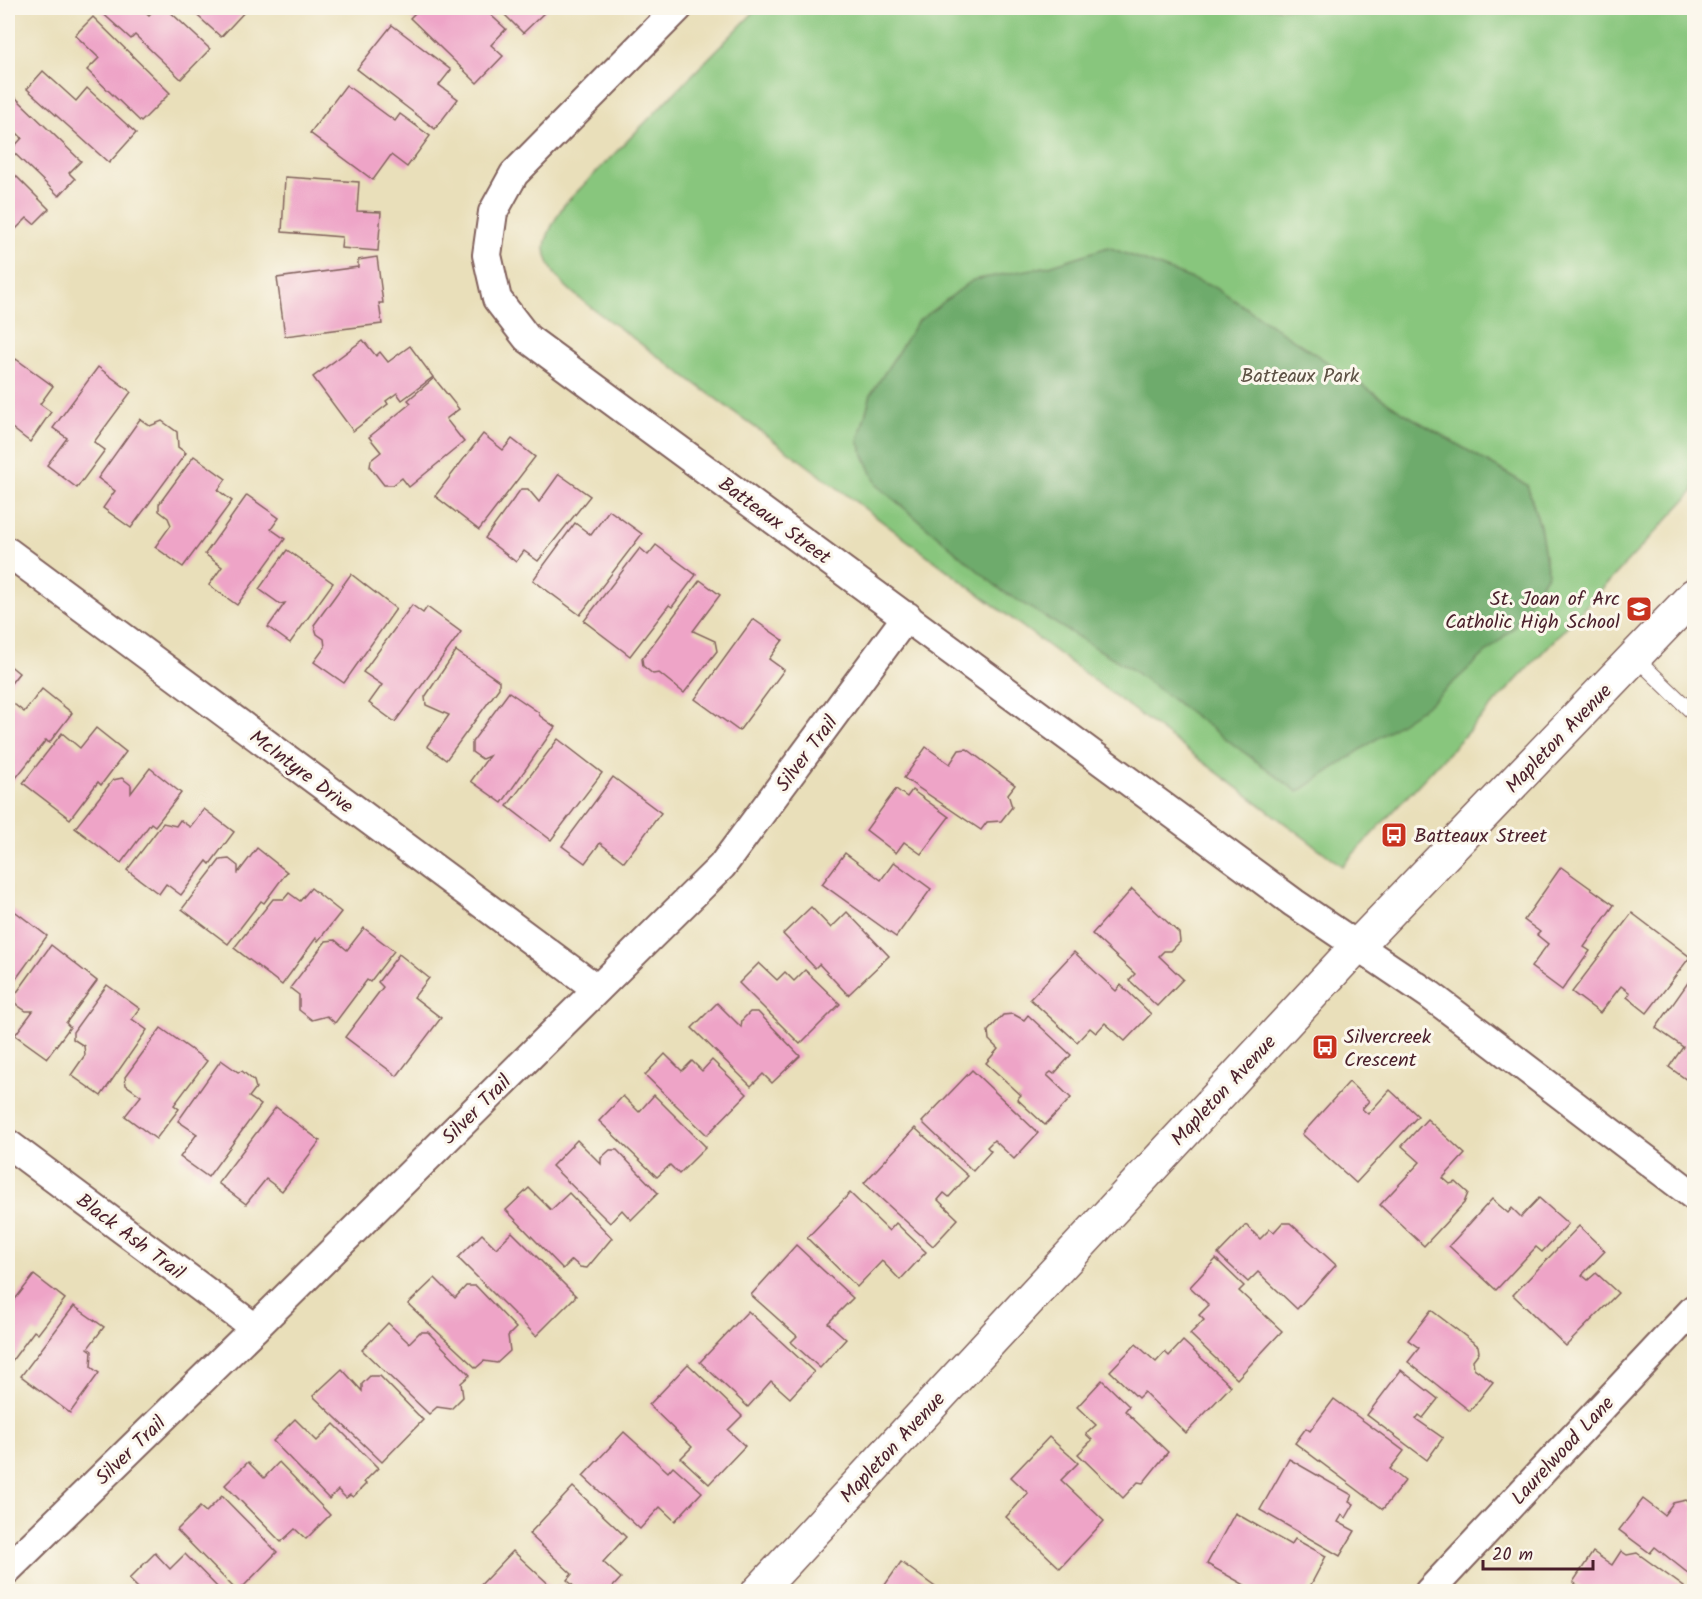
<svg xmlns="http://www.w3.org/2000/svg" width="1702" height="1599" font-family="Kalam,sans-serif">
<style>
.green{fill:#88c67d;stroke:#697254;stroke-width:1.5}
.forest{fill:#6eab6c;stroke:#5c654c;stroke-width:1.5}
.building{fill:#eea4c7}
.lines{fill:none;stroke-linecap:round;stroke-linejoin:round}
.lane-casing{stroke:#82625d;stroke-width:16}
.street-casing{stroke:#82625d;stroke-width:32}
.secondary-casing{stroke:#82625d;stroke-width:36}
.lane{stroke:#fff;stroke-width:14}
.street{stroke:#fff;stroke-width:28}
.secondary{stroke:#fff;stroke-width:33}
.labels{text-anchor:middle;stroke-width:6;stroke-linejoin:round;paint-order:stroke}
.park-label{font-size:20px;fill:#5d5144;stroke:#fbf7ec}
.street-label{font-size:20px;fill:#4a1f2b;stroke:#fbf7ec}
.poi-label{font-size:20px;fill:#4a1f2b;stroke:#fbf7ec;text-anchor:start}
</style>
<rect width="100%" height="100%" fill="#fbf7ec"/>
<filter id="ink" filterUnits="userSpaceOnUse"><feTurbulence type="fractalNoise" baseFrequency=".0167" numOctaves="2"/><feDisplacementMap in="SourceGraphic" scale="12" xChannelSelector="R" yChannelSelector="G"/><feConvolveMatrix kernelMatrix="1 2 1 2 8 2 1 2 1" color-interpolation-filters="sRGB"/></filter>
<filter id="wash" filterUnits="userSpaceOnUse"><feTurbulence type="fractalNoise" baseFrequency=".008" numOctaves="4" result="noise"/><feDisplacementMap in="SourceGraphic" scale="24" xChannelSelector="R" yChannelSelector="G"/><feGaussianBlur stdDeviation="1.35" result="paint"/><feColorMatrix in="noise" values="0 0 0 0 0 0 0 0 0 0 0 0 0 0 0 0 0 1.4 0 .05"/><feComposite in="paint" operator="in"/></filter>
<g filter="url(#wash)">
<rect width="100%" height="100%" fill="#e9dfba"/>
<!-- green -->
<path class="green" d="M758 8H1678L1694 20V491L1342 866 804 463 589 306C571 292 546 273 545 248 545 235 557 216 564 205Z"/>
<!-- forest -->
<polygon class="forest" points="1108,247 1216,288 1404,413 1527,485 1540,526 1548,573 1513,628 1433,701 1298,792 1131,669 1002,591 877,485 858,441 871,394 917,322 973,280 1049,266"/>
<g id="blocks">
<!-- building -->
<g class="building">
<polygon points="99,8 141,8 149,15 156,8 166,8 210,49 181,79 135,35 131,39 98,9"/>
<polygon points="189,8 248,8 221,37"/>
<polygon points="420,8 483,8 506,29 491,45 503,56 477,83 410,18"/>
<polygon points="498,8 545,8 547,10 523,33"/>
<polygon points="93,17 170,93 141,122 87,70 99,58 75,35"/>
<polygon points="392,25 451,70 439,85 458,99 435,129 357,69"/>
<polygon points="43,71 76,101 87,88 136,133 109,163 27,89"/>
<polygon points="346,85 395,121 400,114 430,136 407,167 391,155 373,180 310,133"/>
<polygon points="16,98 81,161 69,173 75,179 59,196 11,150 22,138 8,124 8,107"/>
<polygon points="8,168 49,209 34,224 27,218 15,230 8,222"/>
<polygon points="285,177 359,182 357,211 381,212 378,251 341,248 342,237 282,232"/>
<polygon points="377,257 383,303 379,303 382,324 285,336 277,278 358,267 358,260"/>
<polygon points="363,340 376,356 380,352 388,362 410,346 433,377 402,400 397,393 386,401 388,404 353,431 313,377"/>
<polygon points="16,359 53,386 40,404 51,412 30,442 8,425 8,371"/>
<polygon points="98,367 131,392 94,442 105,450 77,488 47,465 67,438 53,428"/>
<polygon points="434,378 459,409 446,419 464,442 409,487 402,478 393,485 384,485 370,467 371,460 381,452 369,437 411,403 408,400"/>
<polygon points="140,419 150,426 162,421 177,432 178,447 186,453 131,528 103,508 115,491 98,478"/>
<polygon points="483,434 503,450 512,439 535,457 479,530 435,496"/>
<polygon points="194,456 226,479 218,490 232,501 183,567 155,547 171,525 168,518 159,511 159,504"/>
<polygon points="559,474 590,496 538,561 524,551 516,562 485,538 521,489 528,489 539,502"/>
<polygon points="247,495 279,518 271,529 285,539 237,605 209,585 222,567 205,554"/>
<polygon points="609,510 642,534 580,615 533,580 575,523 591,535"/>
<polygon points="656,545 696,575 672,607 669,605 630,656 584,621 640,548 648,555"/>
<polygon points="287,550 333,583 290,643 268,627 285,603 280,604 259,589"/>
<polygon points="351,574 396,609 344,683 314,662 325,647 324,639 317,634 314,625"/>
<polygon points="700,580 720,595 693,631 715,641 717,651 684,693 659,673 653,674 643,666 642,659"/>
<polygon points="412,605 423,613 427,607 461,632 395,722 369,703 382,685 363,672"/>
<polygon points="753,619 783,640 769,659 784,670 739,731 695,699"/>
<polygon points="456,651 499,681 499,688 446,760 427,746 449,715 426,705 425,697"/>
<polygon points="8,664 19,673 8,687"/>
<polygon points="42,689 72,713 49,743 46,740 12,783 8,780 8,701 10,701 24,712"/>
<polygon points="509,692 538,712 540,716 555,727 502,803 471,781 489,756 482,759 472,752 472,742"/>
<polygon points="96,728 126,752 101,785 98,782 70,819 23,783 62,733 80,748"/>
<polygon points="558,739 602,773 551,840 507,806"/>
<polygon points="926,747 950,764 959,750 967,749 1015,785 1008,794 1012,807 1001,821 987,822 981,830 904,778"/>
<polygon points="150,768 181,793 155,826 151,823 121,863 75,828 113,780 122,778 131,785 131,793"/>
<polygon points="613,777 661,813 624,862 600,843 585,863 562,846"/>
<polygon points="896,789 907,797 912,790 949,817 921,854 904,842 896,853 866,830"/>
<polygon points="204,809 234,832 210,864 207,861 181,895 166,884 159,894 127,870 163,823 176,826 180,820 190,827"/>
<polygon points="257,848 287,872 264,903 261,901 228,944 182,909 220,860 229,859 238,866 238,873"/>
<polygon points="845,853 881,880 894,862 931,889 896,937 822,884"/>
<polygon points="1561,867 1614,905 1584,947 1590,951 1562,990 1531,967 1548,944 1537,935 1540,932 1524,920"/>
<polygon points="311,888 341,912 318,941 316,938 282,985 234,948 273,899 284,899 289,893 300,901"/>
<polygon points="1132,889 1179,933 1180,942 1171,951 1164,951 1159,956 1183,979 1157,1006 1129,980 1135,974 1092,934"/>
<polygon points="8,906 47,936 8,990"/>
<polygon points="811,907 831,928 847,912 889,956 848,995 819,964 815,968 783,934"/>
<polygon points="1632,913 1690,957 1647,1013 1627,997 1630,993 1621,986 1600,1013 1572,992"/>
<polygon points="364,928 394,951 370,982 367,980 335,1023 327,1016 312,1020 299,1010 299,995 290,988 326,941 335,940 347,950"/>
<polygon points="51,945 97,981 66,1023 70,1027 47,1058 15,1035 33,1011 26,1011 17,1005 15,995"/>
<polygon points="1074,952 1116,991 1121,985 1151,1014 1125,1041 1105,1023 1096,1033 1090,1028 1077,1042 1030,999"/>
<polygon points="399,954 429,978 414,997 441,1018 397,1076 345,1037 383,987 378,982"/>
<polygon points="759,963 777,980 785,972 794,981 805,970 840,1004 800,1044 739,983"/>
<polygon points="1694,974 1694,1085 1669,1067 1683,1047 1656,1028"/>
<polygon points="107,985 140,1009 132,1019 147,1030 101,1096 71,1075 85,1055 84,1046 73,1039 73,1032"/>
<polygon points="717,1003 741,1027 742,1020 750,1012 758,1012 800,1056 772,1083 763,1074 751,1086 692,1028"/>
<polygon points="1013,1014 1024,1020 1028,1015 1071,1055 1054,1074 1051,1072 1047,1075 1071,1098 1045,1125 1017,1099 1021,1095 986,1063 998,1049 989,1040 988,1031 1003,1015"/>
<polygon points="161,1028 207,1061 174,1105 179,1109 156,1139 125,1116 141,1096 126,1085 125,1077"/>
<polygon points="665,1054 682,1071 692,1061 702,1071 712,1060 747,1094 707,1135 645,1075"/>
<polygon points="221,1060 238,1072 242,1071 254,1081 256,1088 249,1097 261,1105 208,1177 180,1157 197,1134 178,1121"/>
<polygon points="972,1070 1038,1133 1014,1159 994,1140 987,1147 991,1151 973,1171 922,1122"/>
<polygon points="1349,1082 1369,1101 1362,1109 1368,1114 1390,1090 1418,1116 1356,1183 1302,1134"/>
<polygon points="654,1095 706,1147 679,1174 670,1165 657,1177 599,1121 623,1096 639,1112"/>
<polygon points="276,1107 320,1141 282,1191 266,1179 246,1204 218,1183"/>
<polygon points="1427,1119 1465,1154 1443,1178 1450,1184 1456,1182 1468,1193 1464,1203 1424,1246 1380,1205 1420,1162 1402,1146"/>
<polygon points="915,1128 968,1176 949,1197 944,1193 938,1200 958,1219 933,1246 864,1183"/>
<polygon points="577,1140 601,1164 601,1158 610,1150 617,1150 658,1193 631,1220 622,1210 610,1223 552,1166"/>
<polygon points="529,1188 551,1210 569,1193 612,1238 587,1268 580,1267 572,1260 563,1269 506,1210"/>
<polygon points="850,1193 889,1231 896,1223 926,1252 900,1280 882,1261 857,1287 807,1238"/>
<polygon points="1539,1198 1568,1224 1542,1252 1536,1247 1496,1290 1449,1246 1492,1199 1508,1213 1512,1208 1521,1217"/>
<polygon points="1282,1223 1290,1223 1336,1265 1297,1309 1258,1272 1248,1282 1218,1254 1246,1225 1260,1239 1270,1229 1274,1232"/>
<polygon points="1579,1226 1605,1251 1582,1275 1588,1280 1596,1273 1618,1293 1566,1346 1513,1295"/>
<polygon points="512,1232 576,1296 536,1336 458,1258 482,1234 496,1248"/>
<polygon points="796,1245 853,1298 828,1323 846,1339 820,1368 791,1342 797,1336 751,1295"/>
<polygon points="1216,1259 1244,1286 1239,1291 1282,1331 1237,1379 1190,1334 1204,1320 1199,1315 1209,1305 1190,1287"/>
<polygon points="34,1275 65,1299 38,1334 34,1331 8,1366 8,1298 13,1302"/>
<polygon points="435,1278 455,1298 466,1286 476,1286 516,1328 508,1336 510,1351 497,1363 484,1361 476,1368 408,1304"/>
<polygon points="74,1306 104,1327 88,1348 92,1351 91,1367 99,1373 70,1413 21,1376"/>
<polygon points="1431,1310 1478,1346 1479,1352 1473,1360 1474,1368 1493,1382 1470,1411 1408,1362 1419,1348 1408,1340"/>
<polygon points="748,1311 814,1372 790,1398 771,1381 748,1407 700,1362"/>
<polygon points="388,1323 409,1343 420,1332 428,1332 470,1375 461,1383 463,1397 451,1409 437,1407 429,1414 362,1350"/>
<polygon points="1183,1341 1231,1386 1186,1433 1144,1392 1138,1398 1110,1371 1136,1344 1156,1362 1165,1352 1169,1356"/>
<polygon points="688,1364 742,1416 728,1430 745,1446 709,1484 681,1458 692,1447 649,1405"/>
<polygon points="342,1369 362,1391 362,1384 370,1376 380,1376 423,1420 382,1462 313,1396"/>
<polygon points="1401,1370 1438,1399 1423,1418 1419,1415 1416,1419 1443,1438 1427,1460 1367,1415"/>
<polygon points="1102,1380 1129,1406 1125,1411 1168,1452 1143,1483 1138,1482 1123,1498 1078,1454 1092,1440 1086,1434 1096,1425 1077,1407"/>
<polygon points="1334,1399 1404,1451 1390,1469 1405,1481 1383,1509 1295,1443 1306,1428 1310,1431"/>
<polygon points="295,1419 317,1441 334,1424 378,1468 364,1482 366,1484 353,1497 350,1495 346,1498 338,1490 329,1499 273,1441"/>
<polygon points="624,1432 668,1472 673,1466 702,1492 675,1521 660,1507 640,1529 583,1476"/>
<polygon points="1049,1437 1078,1463 1061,1480 1104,1521 1060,1568 1006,1517 1028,1493 1011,1477"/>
<polygon points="1289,1459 1352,1495 1349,1501 1354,1504 1346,1518 1342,1515 1338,1522 1355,1531 1340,1556 1260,1510"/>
<polygon points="248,1462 264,1478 279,1462 330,1515 306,1539 295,1529 281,1542 225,1485"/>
<polygon points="573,1487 626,1537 603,1562 621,1578 608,1592 580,1592 567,1580 572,1574 529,1534"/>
<polygon points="222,1496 277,1552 238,1592 177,1530 200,1507 206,1512"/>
<polygon points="1643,1499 1664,1515 1673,1503 1686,1500 1694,1507 1694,1578 1655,1547 1650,1553 1619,1530"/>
<polygon points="1235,1513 1291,1545 1295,1539 1326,1556 1307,1592 1257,1592 1207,1564"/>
<polygon points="513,1551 554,1589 559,1584 568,1592 474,1592"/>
<polygon points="1621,1551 1627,1555 1637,1553 1684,1587 1681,1592 1587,1592 1573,1582 1593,1552 1612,1565"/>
<polygon points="155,1553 170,1569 185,1554 222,1592 142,1592 129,1579"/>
<polygon points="901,1562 942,1592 880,1592"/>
</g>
</g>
</g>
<g filter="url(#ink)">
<use href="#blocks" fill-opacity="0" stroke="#82625d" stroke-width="1.5"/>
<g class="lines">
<!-- lane casing -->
<g class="lane-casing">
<polyline id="lane" points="1636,658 1694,714"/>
</g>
<!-- street casing -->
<g class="street-casing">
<g id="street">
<polyline points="678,8 514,174 493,212 487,255 497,299 527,338 1294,903 1430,995 1694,1196"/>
<polyline points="8,552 597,989"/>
<polyline points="8,1144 255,1328"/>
<polyline points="8,1569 255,1328 722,866 907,616"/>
<polyline points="1429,1592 1694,1309"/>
</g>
</g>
<!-- secondary casing -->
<g class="secondary-casing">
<polyline id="secondary" points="758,1592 1358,945 1694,595"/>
</g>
<!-- lane -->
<use href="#lane" class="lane"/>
<!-- street -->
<use href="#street" class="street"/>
<!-- secondary -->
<use href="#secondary" class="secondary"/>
</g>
</g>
<!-- icons -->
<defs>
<g id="school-square" transform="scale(1.35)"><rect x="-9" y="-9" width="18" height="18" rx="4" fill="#c8321e" stroke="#fbf7ec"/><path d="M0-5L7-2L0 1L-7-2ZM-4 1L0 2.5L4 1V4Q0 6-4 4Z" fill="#fff"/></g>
<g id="bus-square" transform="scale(1.35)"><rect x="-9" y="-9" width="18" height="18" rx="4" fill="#c8321e" stroke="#fbf7ec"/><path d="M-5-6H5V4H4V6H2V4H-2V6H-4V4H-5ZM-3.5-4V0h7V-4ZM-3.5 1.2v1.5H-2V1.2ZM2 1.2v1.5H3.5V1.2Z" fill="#fff"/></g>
</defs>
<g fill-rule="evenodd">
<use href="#school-square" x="1639" y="609"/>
<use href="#bus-square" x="1394" y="835"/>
<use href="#bus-square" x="1325" y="1047"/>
</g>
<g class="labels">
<!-- park labels -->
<g class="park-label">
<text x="1300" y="382">Batteaux Park</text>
</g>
<!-- street labels -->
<g class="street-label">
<text transform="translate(775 520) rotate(36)" y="7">Batteaux Street</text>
<text transform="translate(1558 738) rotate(-46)" y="7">Mapleton Avenue</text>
<text transform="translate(806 753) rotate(-53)" y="7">Silver Trail</text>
<text transform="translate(302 771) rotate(37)" y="7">McIntyre Drive</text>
<text transform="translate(1223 1090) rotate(-47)" y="7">Mapleton Avenue</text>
<text transform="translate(476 1109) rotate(-45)" y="7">Silver Trail</text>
<text transform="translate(131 1236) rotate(37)" y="7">Black Ash Trail</text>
<text transform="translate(892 1447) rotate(-47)" y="7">Mapleton Avenue</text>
<text transform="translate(130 1450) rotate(-44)" y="7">Silver Trail</text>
<text transform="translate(1562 1450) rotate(-47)" y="7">Laurelwood Lane</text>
</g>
<!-- poi labels -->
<g class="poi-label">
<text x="1620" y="605" text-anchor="end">St. Joan of Arc<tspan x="1620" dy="23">Catholic High School</tspan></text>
<text x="1414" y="842">Batteaux Street</text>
<text x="1344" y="1043">Silvercreek<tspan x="1344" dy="23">Crescent</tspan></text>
</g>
</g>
<!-- margin -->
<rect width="1702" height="1599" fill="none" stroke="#fbf7ec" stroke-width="30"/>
<!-- scale -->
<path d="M1483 1560v9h110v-9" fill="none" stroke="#4a1f2b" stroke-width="3"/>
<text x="1492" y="1560" font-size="18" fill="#4a1f2b" stroke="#fbf7ec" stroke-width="4.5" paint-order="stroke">20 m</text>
</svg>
